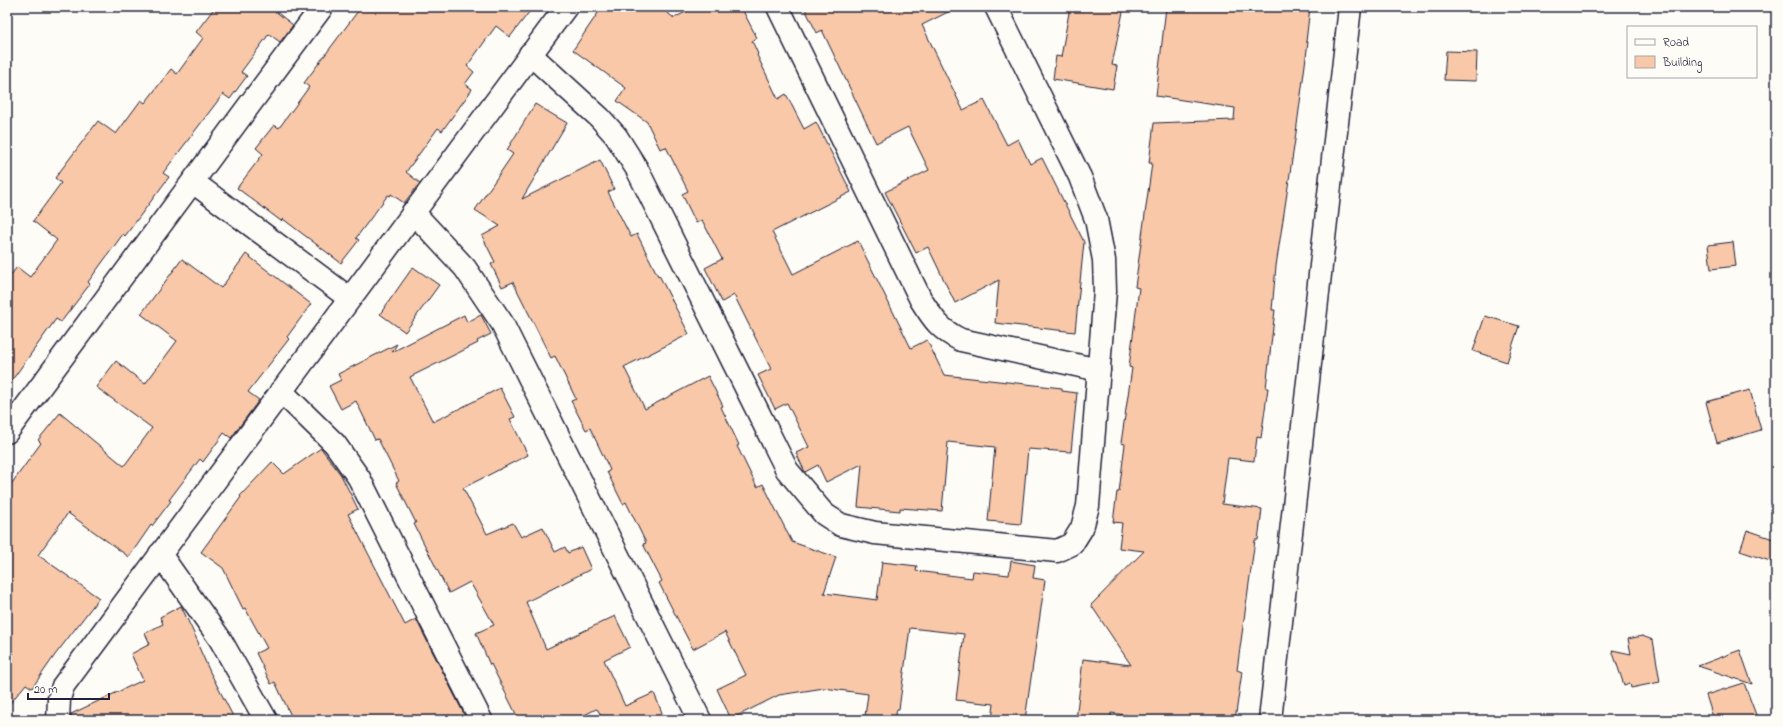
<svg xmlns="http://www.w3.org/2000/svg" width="1783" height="727" font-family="'Indie Flower',sans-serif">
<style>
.building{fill:#f8c8a8;stroke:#22223b}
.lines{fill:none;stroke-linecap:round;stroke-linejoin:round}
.minor-casing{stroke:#22223b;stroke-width:25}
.minor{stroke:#fdfcf7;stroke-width:22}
</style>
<rect width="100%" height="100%" fill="#fdfcf7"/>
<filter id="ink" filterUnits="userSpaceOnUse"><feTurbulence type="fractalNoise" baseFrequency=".025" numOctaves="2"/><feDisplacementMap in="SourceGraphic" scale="8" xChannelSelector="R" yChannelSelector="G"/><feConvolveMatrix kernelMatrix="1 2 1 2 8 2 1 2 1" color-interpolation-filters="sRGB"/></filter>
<g filter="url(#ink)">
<!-- building -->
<g class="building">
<polygon points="215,7 270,7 293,25 280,42 269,34 241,72 247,76 230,99 223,94 163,173 169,177 125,236 123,234 88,282 90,284 61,322 56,319 7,387 7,280 17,267 30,277 57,240 33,221 61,183 55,178 98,121 116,134 141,100 145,103 171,69 177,74 203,38 196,32"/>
<polygon points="361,7 533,7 510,37 496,26 467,66 474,72 465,84 472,89 471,91 442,131 438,128 406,172 420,183 404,203 391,194 390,196 388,195 356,238 359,240 341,263 283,219 281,221 237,188 263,154 256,148 274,125 279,128 309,87 304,83"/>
<polygon points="602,7 660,7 674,18 695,7 741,7 757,38 752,41 758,54 757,55 778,99 786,94 804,129 816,122 851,192 772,232 793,274 858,241 911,348 927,340 944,375 1062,388 1062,391 1077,393 1071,452 1028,449 1021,524 988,521 995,447 948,442 942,511 900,508 900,511 858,507 862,464 826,482 818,465 805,472 796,453 809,447 787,403 775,409 758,375 771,369 734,295 722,302 705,268 722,259 702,220 696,223 682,194 688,191 666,147 660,149 647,122 617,101 626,88 573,50"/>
<polygon points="804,7 958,7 922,25 963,110 984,100 1007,145 1018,139 1030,164 1042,158 1084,242 1075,332 995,323 999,280 955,303 928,247 916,253 885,192 929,170 908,127 876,143 822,30 817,33"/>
<polygon points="1070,7 1124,7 1112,65 1117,66 1113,89 1053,79 1056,56 1061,57"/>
<polygon points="1166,7 1310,7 1306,42 1308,42 1295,140 1276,266 1272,310 1275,310 1266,388 1268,388 1261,438 1257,437 1254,461 1228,458 1222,504 1262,509 1258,540 1255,540 1237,670 1242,672 1235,720 1161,720 1111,713 1111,720 1076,720 1083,659 1131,665 1091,605 1144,551 1119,548 1122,523 1113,522 1117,492 1119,492 1125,444 1121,443 1132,368 1129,367 1139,288 1135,287 1152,163 1149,163 1154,123 1234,120 1235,108 1156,96"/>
<polygon points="1446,51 1477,52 1476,81 1444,80"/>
<polygon points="535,104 567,123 522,199 600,160 614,189 608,192 631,237 637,234 658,276 659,275 689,334 624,367 645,409 708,376 723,406 721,407 739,445 737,446 757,487 763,484 792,542 836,557 824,593 877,600 882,562 917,566 916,571 972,578 973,571 1009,575 1011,561 1035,565 1033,578 1045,580 1025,720 992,720 994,704 956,700 964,634 910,628 899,709 897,709 895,719 865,716 868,694 824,688 779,695 731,719 717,689 746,675 725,632 693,649 659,583 662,581 643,544 646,543 626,502 623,504 607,472 610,470 590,428 586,430 571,401 576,399 555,356 551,358 513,282 502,287 491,264 495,262 482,236 500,226 475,210 513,154 507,150"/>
<polygon points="1733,242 1736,266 1711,269 1708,245"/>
<polygon points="246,254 311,304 287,337 289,339 248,392 259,400 231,438 224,433 203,462 200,459 169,500 171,501 152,526 151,525 129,557 68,513 38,555 99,598 55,655 32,688 26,684 7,707 7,490 41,443 38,440 60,413 124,466 152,428 96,387 116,361 145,384 177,341 141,314 182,259 221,288"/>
<polygon points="413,267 439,285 405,332 380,314"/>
<polygon points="464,315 467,322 481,315 491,334 477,341 478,343 410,377 433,422 500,388 515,417 510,419 528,455 463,488 487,534 513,523 521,537 543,527 555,552 565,547 568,553 581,547 591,569 526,602 546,649 615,616 630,647 604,660 625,706 654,693 665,720 593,720 601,716 598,710 596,709 575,720 519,720 491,664 490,665 476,633 494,625 470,582 449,593 414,524 416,523 396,483 399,481 378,439 375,440 356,401 341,409 329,386 341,380 338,374 397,344 392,352"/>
<polygon points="1485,316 1519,326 1507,362 1473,351"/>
<polygon points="1750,390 1761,430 1717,443 1706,402"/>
<polygon points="321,448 341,475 358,509 348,514 405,625 416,619 467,720 293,720 275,682 271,684 256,653 267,648 245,608 243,609 223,568 201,552 241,497 240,496 272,462 284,474"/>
<polygon points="1747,530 1776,540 1776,563 1740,551"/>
<polygon points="181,606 199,644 198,645 210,672 235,720 71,720 71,714 143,680 131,654 150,644 145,633 163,624 160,617"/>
<polygon points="1642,636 1653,640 1660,682 1631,688 1630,683 1624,685 1612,650 1631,654 1628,639"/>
<polygon points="1740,650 1752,684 1698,666"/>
<polygon points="1744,683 1758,720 1714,720 1706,695"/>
</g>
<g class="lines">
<!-- minor casing -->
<g class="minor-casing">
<g id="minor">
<path d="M778 7 921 300C933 319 940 330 961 340L1099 370"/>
<polyline points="530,54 600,118 616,136 637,169 787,470 824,514 841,525 875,533 1057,551 1072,544 1082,528 1088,506 1105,291 1104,260 1096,219 1080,177 996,7"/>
<polyline points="193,182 349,298"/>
<polyline points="413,212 465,268 502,323 700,720"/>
<polyline points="281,391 335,444 359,478 481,720"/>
<polyline points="7,432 322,7"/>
<polyline points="160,554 220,639 266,720"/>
<polyline points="58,720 59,699 63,686 566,7"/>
<polyline points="1270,720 1350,7"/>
</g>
</g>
<!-- minor -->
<use href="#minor" class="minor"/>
</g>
</g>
<!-- margin -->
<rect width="1783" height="727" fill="none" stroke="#fdfcf7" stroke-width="24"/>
<rect x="12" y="12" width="1759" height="703" fill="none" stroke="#22223b" stroke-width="1.5" filter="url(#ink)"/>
<!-- legend -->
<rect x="1627" y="26" width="130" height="52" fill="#fdfcf7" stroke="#a5a5ac"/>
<rect x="1635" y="39" width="20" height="6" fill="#fdfcf7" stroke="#a5a5ac"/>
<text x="1663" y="46" font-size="12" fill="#22223b">Road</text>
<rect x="1635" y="56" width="20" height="12" fill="#f8c8a8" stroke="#a5a5ac"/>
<text x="1663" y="66" font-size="12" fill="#22223b">Building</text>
<!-- scale -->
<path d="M28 693v6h81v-6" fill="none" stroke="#22223b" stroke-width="2"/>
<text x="34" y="693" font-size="12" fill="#22223b" stroke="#fdfcf7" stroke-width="3" paint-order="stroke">20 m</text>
</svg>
